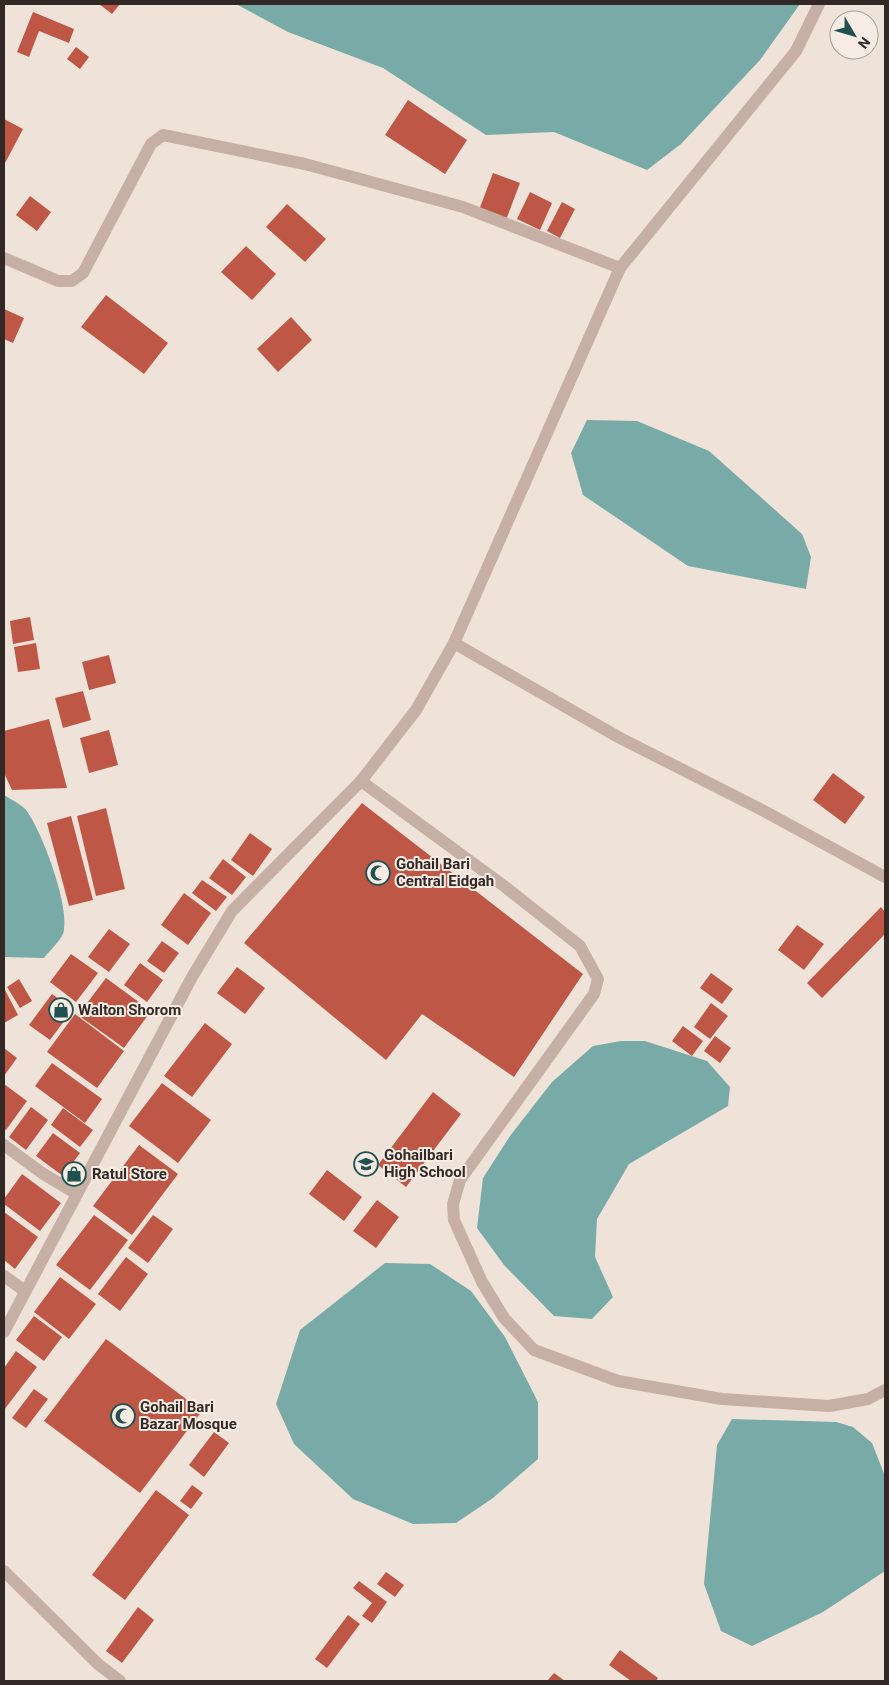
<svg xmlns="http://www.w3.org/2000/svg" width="889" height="1685" font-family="Roboto,sans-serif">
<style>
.water{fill:#78aaa7}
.building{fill:#bf5746}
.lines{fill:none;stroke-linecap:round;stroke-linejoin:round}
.minor{stroke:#c6b0a5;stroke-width:12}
.labels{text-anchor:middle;stroke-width:4;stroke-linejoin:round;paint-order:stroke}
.poi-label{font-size:15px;font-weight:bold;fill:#322826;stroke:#f7ece3;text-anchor:start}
</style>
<rect width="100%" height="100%" fill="#efe2d8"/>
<!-- water -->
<g class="water">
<polygon points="236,4 800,4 760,60 681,144 647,170 554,132 486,135 383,68 288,32"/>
<polygon points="587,420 637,421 709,451 802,534 811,557 806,589 688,566 583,495 571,453"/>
<path d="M4 795C10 799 21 804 26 810 42 831 69 904 64 930 63 939 49 951 44 958L4 957Z"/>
<polygon points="621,1041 645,1041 707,1061 730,1087 728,1106 629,1164 597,1219 595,1257 613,1297 592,1319 554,1316 504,1265 477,1228 483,1178 510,1136 552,1082 593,1046"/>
<polygon points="385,1263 430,1264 471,1291 505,1337 538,1402 538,1459 493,1498 456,1523 413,1524 353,1499 294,1444 276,1404 300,1330"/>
<polygon points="732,1419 836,1422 853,1427 872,1443 885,1476 885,1571 823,1612 752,1646 721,1631 704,1584 717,1445"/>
</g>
<!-- building -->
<g class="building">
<polygon points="99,4 120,4 112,14"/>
<polygon points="33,12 74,29 69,43 39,31 29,57 17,52"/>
<polygon points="76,47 89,57 80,69 67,59"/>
<polygon points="408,100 467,140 445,174 385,135"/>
<polygon points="4,119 23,129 4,165"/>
<polygon points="493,173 520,183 506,220 479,210"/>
<polygon points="530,192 552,203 540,230 517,219"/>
<polygon points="30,196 51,212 37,231 16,215"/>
<polygon points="562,202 575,209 560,238 547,231"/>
<polygon points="287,204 326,239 305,262 266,227"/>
<polygon points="246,246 276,274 252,300 221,272"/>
<polygon points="106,295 168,343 144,374 81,327"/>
<polygon points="4,309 24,318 13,343 4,339"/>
<polygon points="291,317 312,340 278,372 257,349"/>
<polygon points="30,617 34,640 13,644 10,621"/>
<polygon points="36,643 40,669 18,672 14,647"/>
<polygon points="109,655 116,683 89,690 82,662"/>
<polygon points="83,691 91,720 63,728 55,698"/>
<polygon points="49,719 67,788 12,790 4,773 4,731"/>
<polygon points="109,730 118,765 89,773 80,738"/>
<polygon points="833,773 865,797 845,824 813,800"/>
<polygon points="362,803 583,974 514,1077 422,1014 386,1060 244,943"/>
<polygon points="106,808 125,889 96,896 77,816"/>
<polygon points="71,816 93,900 69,906 47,823"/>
<polygon points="250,833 272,849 253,876 231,860"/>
<polygon points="223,859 246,877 232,895 209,878"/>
<polygon points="202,880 227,897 216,911 192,893"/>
<polygon points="184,893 211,913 188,945 161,925"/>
<polygon points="881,907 885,912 885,934 822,998 807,983"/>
<polygon points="797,925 824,944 804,970 778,950"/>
<polygon points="109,929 130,944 109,972 88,957"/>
<polygon points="162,941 179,953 164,973 147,961"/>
<polygon points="71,954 98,973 76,1002 50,982"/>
<polygon points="140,963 163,980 147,1002 124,985"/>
<polygon points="237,967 265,988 245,1014 217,993"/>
<polygon points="711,973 733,989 722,1004 700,988"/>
<polygon points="106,978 151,1011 124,1048 78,1015"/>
<polygon points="19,979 32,1001 20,1008 7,987"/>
<polygon points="4,988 18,1015 4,1023"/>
<polygon points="52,994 73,1009 50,1040 29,1025"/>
<polygon points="711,1003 728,1016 710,1039 694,1027"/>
<polygon points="75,1014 124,1051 97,1088 47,1052"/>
<polygon points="205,1023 232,1044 192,1097 164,1076"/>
<polygon points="683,1026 703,1041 692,1056 672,1041"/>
<polygon points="715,1036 731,1048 720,1063 704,1051"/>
<polygon points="4,1048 17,1058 4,1076"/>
<polygon points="52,1063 102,1099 85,1123 35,1086"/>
<polygon points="162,1083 211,1120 178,1163 129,1126"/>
<polygon points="4,1084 27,1101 6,1130 4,1129"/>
<polygon points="433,1092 461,1114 406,1187 378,1165"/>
<polygon points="31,1107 48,1120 26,1150 9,1137"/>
<polygon points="63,1108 93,1130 80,1147 51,1125"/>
<polygon points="53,1133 80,1153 63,1176 36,1156"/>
<polygon points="139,1145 178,1174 132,1235 93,1206"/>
<polygon points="327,1170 362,1197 344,1221 309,1194"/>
<polygon points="22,1174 61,1203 40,1231 4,1204 4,1199"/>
<polygon points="377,1200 399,1217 376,1248 353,1231"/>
<polygon points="4,1212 38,1237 15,1269 4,1260"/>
<polygon points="94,1215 128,1240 90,1290 56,1265"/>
<polygon points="153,1215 173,1229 148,1263 128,1248"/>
<polygon points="126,1257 148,1274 120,1311 98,1294"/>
<polygon points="60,1277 96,1304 69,1339 34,1312"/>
<polygon points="34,1316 62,1337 44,1361 16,1340"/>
<polygon points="106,1339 202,1411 140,1493 44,1421"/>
<polygon points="16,1351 37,1367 4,1410 4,1368"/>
<polygon points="34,1389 48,1399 26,1428 12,1418"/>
<polygon points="214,1432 229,1443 204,1477 189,1465"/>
<polygon points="192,1485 203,1493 191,1509 180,1501"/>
<polygon points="156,1490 189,1515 125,1600 92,1575"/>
<polygon points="386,1572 404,1585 395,1597 377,1584"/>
<polygon points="359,1581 387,1602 372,1623 362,1616 372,1603 353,1588"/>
<polygon points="138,1607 154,1620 122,1663 106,1651"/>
<polygon points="348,1615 360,1624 327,1668 315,1659"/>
<polygon points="620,1650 658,1678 656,1681 631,1681 609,1665"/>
<polygon points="554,1673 565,1681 547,1681"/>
</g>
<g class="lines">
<!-- minor -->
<g class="minor">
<polyline points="4,258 58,281 72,281 83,273 151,144 163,135 305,164 463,207 620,268"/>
<polyline points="454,643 620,738 764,811 885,877"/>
<polyline points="361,781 504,886 580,946 598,979 594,994 460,1180 453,1204 454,1220 482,1282 504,1318 534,1350 618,1381 722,1399 829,1406 868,1399 885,1390"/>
<polyline points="4,1145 42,1173 77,1194"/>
<polyline points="4,1276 25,1291"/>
<polyline points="4,1332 192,977 232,911 361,781 416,710 454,643 620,268 796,51 819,4"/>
<polyline points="4,1571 98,1664 120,1681"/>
</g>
</g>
<!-- icons -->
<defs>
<g id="mosque-ring" transform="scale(1.25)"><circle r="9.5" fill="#f7ece3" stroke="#1e514f" stroke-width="1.5"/><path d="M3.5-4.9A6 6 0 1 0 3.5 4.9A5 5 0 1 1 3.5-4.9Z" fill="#1e514f"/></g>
<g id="shop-ring" transform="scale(1.25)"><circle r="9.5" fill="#f7ece3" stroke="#1e514f" stroke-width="1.5"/><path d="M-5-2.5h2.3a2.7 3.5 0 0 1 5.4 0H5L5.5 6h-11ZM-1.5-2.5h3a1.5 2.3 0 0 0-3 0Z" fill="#1e514f"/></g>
<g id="school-ring" transform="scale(1.25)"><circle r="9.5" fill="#f7ece3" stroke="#1e514f" stroke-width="1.5"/><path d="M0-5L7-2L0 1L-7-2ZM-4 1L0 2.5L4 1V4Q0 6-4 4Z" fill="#1e514f"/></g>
</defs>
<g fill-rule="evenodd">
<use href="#mosque-ring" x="378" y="873"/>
<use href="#shop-ring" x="61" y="1010"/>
<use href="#school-ring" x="366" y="1164"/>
<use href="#shop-ring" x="74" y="1174"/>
<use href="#mosque-ring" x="123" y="1416"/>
</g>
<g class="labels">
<!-- poi labels -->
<g class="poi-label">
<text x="396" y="869">Gohail Bari<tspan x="396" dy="17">Central Eidgah</tspan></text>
<text x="78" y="1015">Walton Shorom</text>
<text x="384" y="1160">Gohailbari<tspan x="384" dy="17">High School</tspan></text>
<text x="92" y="1179">Ratul Store</text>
<text x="140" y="1412">Gohail Bari<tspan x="140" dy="17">Bazar Mosque</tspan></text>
</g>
</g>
<!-- border -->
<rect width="889" height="1685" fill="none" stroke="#322826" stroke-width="10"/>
<!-- north arrow -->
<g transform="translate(854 35) rotate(128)"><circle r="24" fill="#f7ece3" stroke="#a89e97"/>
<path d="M0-4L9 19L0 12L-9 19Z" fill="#1e514f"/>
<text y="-8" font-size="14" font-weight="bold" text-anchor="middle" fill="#322826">N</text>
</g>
</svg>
